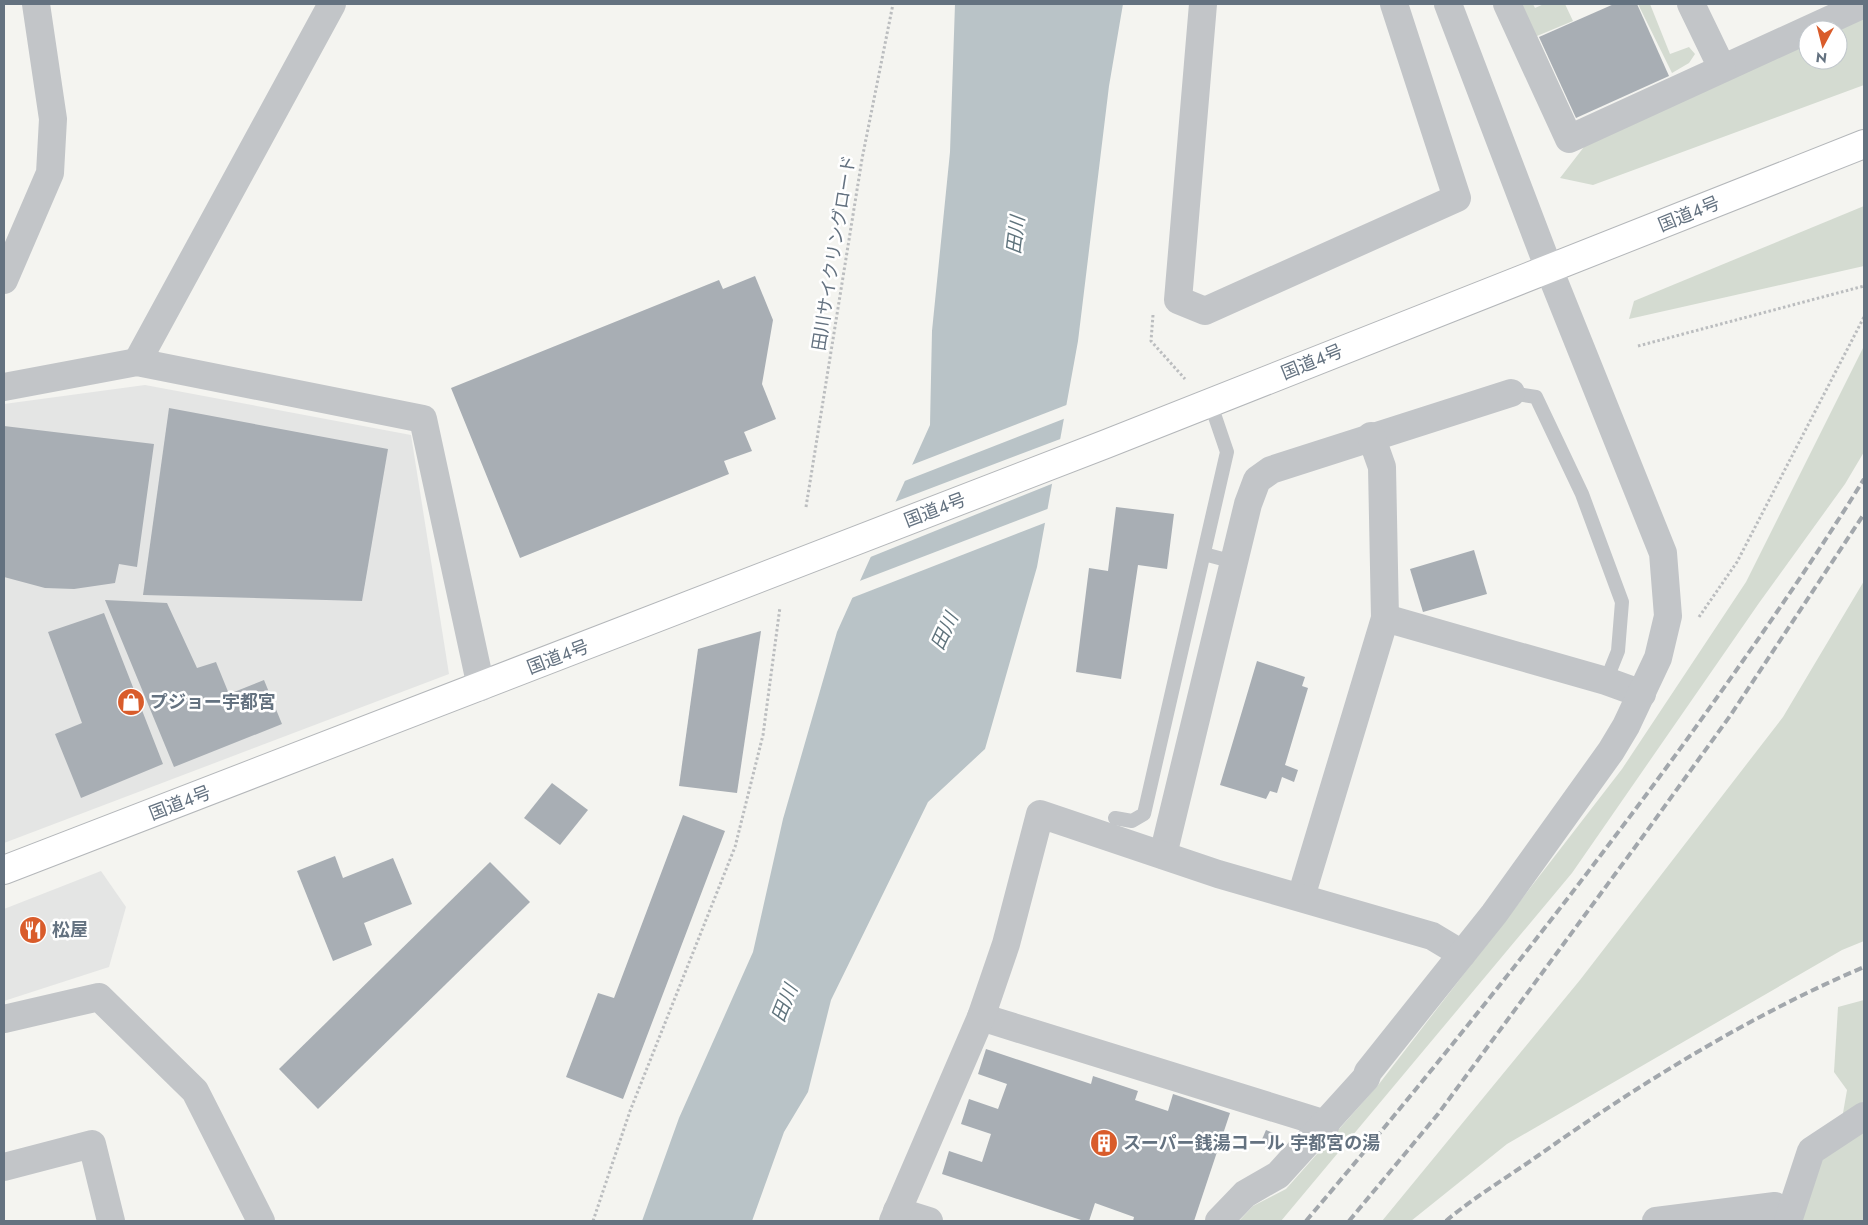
<svg xmlns="http://www.w3.org/2000/svg" width="1868" height="1225" font-family="Jost,'Noto Sans JP',sans-serif">
<style>
.built{fill:#e4e5e4}
.green{fill:#d4dbd1}
.water{fill:#b9c3c7}
.pier{fill:#f4f4f0}
.building{fill:#a8aeb4}
.lines{fill:none;stroke-linecap:round;stroke-linejoin:round}
.highway-casing{stroke:#b4b7ba;stroke-width:30}
.path{stroke:#bbbdbf;stroke-width:3;stroke-dasharray:2.5 2.5;stroke-linecap:butt}
.lane{stroke:#c2c5c8;stroke-width:14}
.street{stroke:#c2c5c8;stroke-width:28}
.highway{stroke:#fff;stroke-width:28}
.rail{stroke:#a2a7ac;stroke-width:4;stroke-dasharray:8 4;stroke-linecap:butt}
.labels{text-anchor:middle;stroke-width:5;stroke-linejoin:round;paint-order:stroke}
.street-label{font-size:18px;fill:#647280;stroke:#fff}
.poi-label{font-size:18px;font-weight:bold;fill:#647280;stroke:#fff;text-anchor:start}
.water-label{font-size:19px;font-style:italic;fill:#60747d;stroke:#fff}
</style>
<rect width="100%" height="100%" fill="#f4f4f0"/>
<!-- built -->
<g class="built">
<polygon points="145,385 411,435 449,674 4,843 4,404"/>
<polygon points="101,871 126,907 109,967 4,1001 4,909"/>
</g>
<!-- green -->
<g class="green">
<polygon points="1513,4 1533,4 1535,8 1544,4 1565,4 1573,21 1537,36 1571,111"/>
<polygon points="1638,4 1650,4 1670,54 1689,47 1695,54 1689,63 1672,73"/>
<polygon points="1864,14 1864,85 1593,185 1560,178 1587,143 1808,40 1808,60 1838,60 1838,30"/>
<polygon points="1864,206 1864,266 1629,319 1634,301"/>
<polygon points="1864,346 1864,452 1845,484 1759,603 1572,873 1281,1221 1239,1221 1253,1206 1286,1189 1379,1084 1622,769 1746,582"/>
<polygon points="1864,581 1864,941 1842,950 1507,1144 1411,1221 1382,1221 1580,980 1783,717"/>
<polygon points="1864,1000 1864,1221 1795,1221 1817,1165 1839,1136 1847,1090 1834,1072 1838,1007"/>
</g>
<!-- water -->
<polygon class="water" points="955,4 1123,4 1109,86 1078,341 1037,567 985,749 928,802 831,1000 808,1092 784,1132 752,1221 642,1221 679,1118 753,952 783,819 837,632 930,425 932,331 950,152"/>
<!-- pier -->
<g class="pier">
<polygon points="1069,404 1066,418 902,482 909,466"/>
<polygon points="1063,438 1054,483 868,558 892,503"/>
<polygon points="1050,508 1047,522 849,599 857,582"/>
</g>
<!-- building -->
<g class="building">
<polygon points="1614,4 1637,4 1669,76 1576,118 1539,37"/>
<polygon points="755,276 773,320 762,384 776,419 744,432 752,451 724,461 729,474 520,558 451,388 719,280 723,289"/>
<polygon points="169,408 388,449 362,601 143,595"/>
<polygon points="4,426 154,444 137,567 119,564 115,583 74,589 45,588 4,577"/>
<polygon points="1116,507 1174,514 1167,569 1138,565 1121,679 1076,672 1089,568 1108,571"/>
<polygon points="1474,550 1487,594 1423,612 1410,569"/>
<polygon points="105,600 167,603 197,668 216,662 229,694 264,680 282,724 174,767"/>
<polygon points="104,613 163,764 81,798 55,734 82,723 48,632"/>
<polygon points="761,631 737,793 679,786 698,649"/>
<polygon points="1257,661 1305,677 1302,686 1308,688 1285,765 1298,770 1294,782 1282,777 1277,793 1270,791 1266,799 1220,785"/>
<polygon points="552,783 588,810 560,845 524,818"/>
<polygon points="683,815 725,831 623,1099 566,1077 598,993 614,998"/>
<polygon points="335,856 343,878 393,858 412,904 364,923 372,945 333,961 297,871"/>
<polygon points="490,862 530,902 318,1109 279,1069"/>
<polygon points="986,1049 1091,1084 1093,1076 1138,1091 1135,1100 1168,1111 1173,1094 1230,1113 1194,1221 1133,1221 1134,1217 1095,1203 1089,1221 1084,1221 942,1174 949,1151 982,1162 991,1134 961,1124 969,1099 998,1109 1007,1084 978,1074"/>
<polygon points="1266,1130 1278,1135 1272,1149 1260,1144"/>
</g>
<g class="lines">
<!-- highway casing -->
<g class="highway-casing">
<polyline id="highway" points="4,870 1106,444 1864,144"/>
</g>
<!-- path -->
<g class="path">
<polyline points="1153,315 1151,341 1185,379"/>
<polyline points="1638,346 1864,286"/>
<polyline points="806,507 862,159 893,4"/>
<polyline points="1699,617 1737,562 1864,317"/>
<polyline points="593,1221 630,1111 735,847 763,735 780,607"/>
</g>
<!-- lane -->
<g class="lane">
<polyline points="1511,393 1536,397 1582,494 1622,602 1618,651 1606,681"/>
<polyline points="1204,554 1234,562"/>
<polyline points="1115,818 1132,821 1144,814 1227,452 1210,402"/>
</g>
<!-- street -->
<g class="street">
<polyline points="1203,4 1178,300 1205,311 1457,198 1394,4"/>
<polyline points="1507,4 1569,139 1864,4"/>
<polyline points="1691,4 1722,68"/>
<polyline points="4,280 50,173 53,119 36,4"/>
<polyline points="137,362 332,4"/>
<polyline points="4,387 137,362 423,419 481,687"/>
<polyline points="1385,618 1606,681 1642,694"/>
<polyline points="1163,855 1248,504 1257,480 1271,470 1511,393"/>
<polyline points="1301,897 1385,618 1382,467 1371,436"/>
<polyline points="981,1017 1326,1124"/>
<polyline points="4,1019 99,997 195,1091 261,1221"/>
<polyline points="4,1167 92,1144 111,1221"/>
<polyline points="897,1211 929,1221"/>
<polyline points="893,1221 981,1017 1006,944 1040,814 1218,874 1432,936 1462,954"/>
<polyline points="1219,1221 1245,1194 1278,1175 1366,1078 1368,1072 1494,914 1611,751 1626,726 1658,658 1668,616 1663,553 1549,269 1448,4"/>
<polyline points="1656,1221 1775,1206"/>
<polyline points="1788,1221 1811,1151 1864,1116"/>
</g>
<!-- highway -->
<use href="#highway" class="highway"/>
<!-- rail -->
<g class="rail">
<path d="M1306 1221C1439 1064 1567 904 1688 738 1749 653 1809 568 1864 479"/>
<polyline points="1349,1221 1438,1114 1641,839 1730,716 1864,514"/>
<path d="M1446 1221C1474 1197 1508 1177 1539 1155 1641 1083 1749 1016 1864 967"/>
</g>
</g>
<!-- icons -->
<defs>
<g id="shop-disc" transform="scale(1.4375)"><circle r="9.5" fill="#d95c2b" stroke="#fff"/><path d="M-5-2.5h2.3a2.7 3.5 0 0 1 5.4 0H5L5.5 6h-11ZM-1.5-2.5h3a1.5 2.3 0 0 0-3 0Z" fill="#fff"/></g>
<g id="restaurant-disc" transform="scale(1.4375)"><circle r="9.5" fill="#d95c2b" stroke="#fff"/><path d="M-5-6h1v4h1v-4h1v4h1v-4h1v5L-1.5 .5V6h-2V.5L-5-1ZM5-6V6H3V1.5H1.5Q1.5-4 5-6Z" fill="#fff"/></g>
<g id="building-disc" transform="scale(1.4375)"><circle r="9.5" fill="#d95c2b" stroke="#fff"/><path d="M-4-6H4V6H1V3H-1V6H-4ZM-2.5-4.3h1.7v1.8h-1.7ZM.8-4.3h1.7v1.8H.8ZM-2.5-1h1.7V.8h-1.7ZM.8-1h1.7V.8H.8Z" fill="#fff"/></g>
</defs>
<g fill-rule="evenodd">
<use href="#shop-disc" x="131" y="702"/>
<use href="#restaurant-disc" x="33" y="930"/>
<use href="#building-disc" x="1104" y="1143"/>
</g>
<g class="labels">
<!-- street labels -->
<g class="street-label">
<text transform="translate(1689 214) rotate(-22)" y="6">国道4号</text>
<text transform="translate(834 253) rotate(-81)" y="6">田川サイクリングロード</text>
<text transform="translate(1312 362) rotate(-22)" y="6">国道4号</text>
<text transform="translate(935 510) rotate(-21)" y="6">国道4号</text>
<text transform="translate(558 657) rotate(-21)" y="6">国道4号</text>
<text transform="translate(180 803) rotate(-21)" y="6">国道4号</text>
</g>
<!-- poi labels -->
<g class="poi-label">
<text x="150" y="708">プジョー宇都宮</text>
<text x="52" y="936">松屋</text>
<text x="1123" y="1149">スーパー銭湯コール 宇都宮の湯</text>
</g>
<!-- water labels -->
<g class="water-label">
<text transform="translate(1015 235) rotate(-83)" y="7">田川</text>
<text transform="translate(944 631) rotate(-65)" y="7">田川</text>
<text transform="translate(784 1003) rotate(-68)" y="7">田川</text>
</g>
</g>
<!-- border -->
<rect width="1868" height="1225" fill="none" stroke="#647280" stroke-width="10"/>
<!-- north arrow -->
<g transform="translate(1823 45) rotate(187)"><circle r="24" fill="#ffffff" stroke="#c1c7cc"/>
<path d="M0-4L9 19L0 12L-9 19Z" fill="#d95c2b"/>
<text y="-8" font-size="14" font-weight="bold" text-anchor="middle" fill="#647280">N</text>
</g>
</svg>
